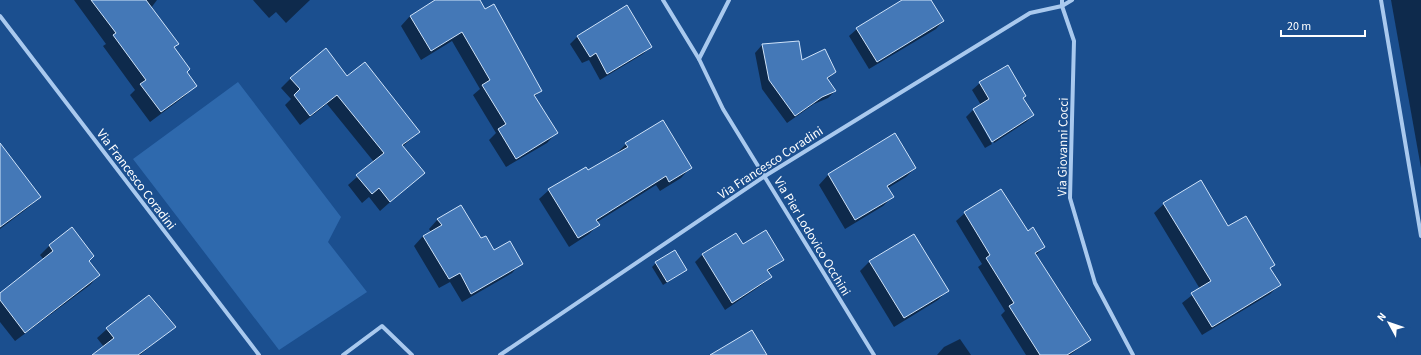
<svg xmlns="http://www.w3.org/2000/svg" width="1421" height="355" font-family="'Source Sans 3',sans-serif">
<style>
.green{fill:#2e69ad}
.shadow{fill:#0007}
.building{fill:#4478b7;stroke:#cfe3fa}
.lines{fill:none;stroke-linecap:round;stroke-linejoin:round}
.street{stroke:#a9c9ee;stroke-width:4}
.labels{text-anchor:middle;stroke-width:3.5;stroke-linejoin:round;paint-order:stroke}
.street-label{font-size:13px;fill:#fff;stroke:#1b4f8f}
</style>
<rect width="100%" height="100%" fill="#1b4f8f"/>
<!-- green -->
<polygon class="green" points="238,82 341,217 328,242 367,292 279,350 133,159"/>
<!-- shadow -->
<g class="shadow">
<polygon points="74,0 157,0 151,8 177,44 174,48 195,85 185,96 150,122 130,95 135,90 103,46 106,44"/>
<polygon points="253,0 310,0 286,23 276,12 269,18"/>
<polygon points="437,0 478,0 541,90 534,97 556,133 547,143 506,167 489,140 496,133 473,95 480,89 452,41 421,60 401,26 410,16"/>
<polygon points="904,0 930,0 943,21 936,29 869,69 849,36 857,29"/>
<polygon points="1391,0 1421,0 1421,168"/>
<polygon points="626,7 651,46 643,54 600,80 589,60 582,63 570,44 577,37"/>
<polygon points="762,45 801,62 835,72 827,80 835,91 828,98 814,104 787,123 762,89 755,53"/>
<polygon points="347,77 419,132 402,147 423,173 380,211 369,197 362,203 348,185 374,162 327,104 300,125 285,105 291,99 281,88 291,78"/>
<polygon points="980,83 1022,98 1033,115 1026,122 994,143 975,110 973,110 981,105 972,90"/>
<polygon points="973,110 992,144 985,148 966,117"/>
<polygon points="895,135 915,168 906,177 888,188 893,196 883,206 845,229 819,185 828,175"/>
<polygon points="626,144 690,168 681,178 660,191 656,185 597,222 598,225 589,234 569,247 539,199 549,190 588,171 617,154 617,153"/>
<polygon points="0,168 40,197 29,207 0,229"/>
<polygon points="1001,190 1028,232 1044,247 1035,256 1089,340 1070,355 1026,355 1001,315 1005,311 978,267 982,264 956,221 965,213"/>
<polygon points="1164,204 1228,227 1274,264 1269,269 1279,285 1270,294 1202,335 1182,303 1200,289 1154,213"/>
<polygon points="438,219 494,251 521,263 512,273 462,302 450,282 439,288 414,246 423,236 431,232 429,229"/>
<polygon points="736,234 743,246 783,260 767,272 770,277 763,284 725,310 695,262 702,255"/>
<polygon points="50,245 99,275 90,285 15,341 0,322 0,294 44,260 40,255"/>
<polygon points="870,261 947,291 938,300 894,327 860,271"/>
<polygon points="656,263 686,270 663,285 652,267"/>
<polygon points="149,296 174,326 140,355 93,355 104,347 97,338 107,329"/>
<polygon points="960,339 971,355 937,355 944,347"/>
</g>
<!-- building -->
<g class="building">
<polygon points="91,0 146,0 179,44 174,47 190,69 187,72 197,86 161,112 140,84 146,80 113,35 116,33"/>
<polygon points="435,0 480,0 485,9 494,4 542,91 534,95 558,133 516,159 498,129 506,124 482,85 490,80 462,32 431,51 410,16"/>
<polygon points="902,0 931,0 944,21 877,62 856,28"/>
<polygon points="627,5 652,47 607,74 596,53 590,57 577,36"/>
<polygon points="799,41 802,60 825,49 836,72 827,78 836,91 822,97 795,116 769,80 762,44"/>
<polygon points="326,48 347,76 365,62 420,132 402,145 425,173 390,202 379,188 372,194 356,175 384,153 337,95 310,116 294,95 300,89 290,78"/>
<polygon points="1008,65 1026,96 1023,98 1034,115 992,142 973,109 989,99 979,82"/>
<polygon points="663,120 692,168 669,182 666,176 596,220 600,225 578,238 548,189 586,167 588,170 628,147 625,143"/>
<polygon points="895,133 916,168 887,186 894,197 855,220 828,174"/>
<polygon points="0,143 41,197 0,227"/>
<polygon points="1201,180 1228,226 1246,216 1275,265 1270,268 1281,285 1212,327 1191,293 1211,281 1163,203"/>
<polygon points="1001,189 1028,231 1033,227 1045,247 1035,253 1091,340 1067,355 1040,355 1009,306 1014,303 986,258 990,255 964,212"/>
<polygon points="461,205 481,238 486,236 494,250 510,241 523,264 471,294 460,273 449,279 423,236 442,225 437,219"/>
<polygon points="72,227 94,256 89,261 100,275 25,333 0,300 0,293 53,251 49,245"/>
<polygon points="766,230 784,260 767,270 772,277 732,303 702,254 736,233 743,244"/>
<polygon points="914,234 949,291 904,318 869,261"/>
<polygon points="675,250 687,270 667,282 655,262"/>
<polygon points="149,295 176,327 138,355 92,355 114,338 106,328"/>
<polygon points="752,330 767,355 710,355"/>
</g>
<g class="lines">
<!-- street -->
<g class="street">
<polyline points="663,0 699,59"/>
<polyline points="729,0 699,59 723,109 874,355"/>
<polyline points="1062,0 1062,6 1074,41 1070,198 1095,283 1133,355"/>
<polyline points="1381,0 1421,236"/>
<polyline points="0,16 259,355"/>
<polyline points="343,355 382,326 412,355"/>
<polyline points="500,355 765,176 1030,13 1062,6 1072,0"/>
</g>
</g>
<g class="labels">
<!-- street labels -->
<g class="street-label">
<text transform="translate(1062 147) rotate(-89)" y="5">Via Giovanni Cocci</text>
<text transform="translate(770 162) rotate(-33)" y="5">Via Francesco Coradini</text>
<text transform="translate(137 179) rotate(53)" y="5">Via Francesco Coradini</text>
<text transform="translate(813 236) rotate(59)" y="5">Via Pier Lodovico Occhini</text>
</g>
</g>
<!-- north arrow -->
<g transform="translate(1389 323) rotate(310)" stroke="#1b4f8f" stroke-width="3" paint-order="stroke">
<path d="M0-3L7 15L0 10L-7 15Z" fill="#ffffff"/>
<text y="-6" font-size="11" font-weight="bold" text-anchor="middle" fill="#ffffff">N</text>
</g>
<!-- scale -->
<path d="M1281 30v6h84v-6" fill="none" stroke="#ffffff" stroke-width="2"/>
<text x="1287" y="30" font-size="12" fill="#ffffff" stroke="#1b4f8f" stroke-width="3" paint-order="stroke">20 m</text>
</svg>
